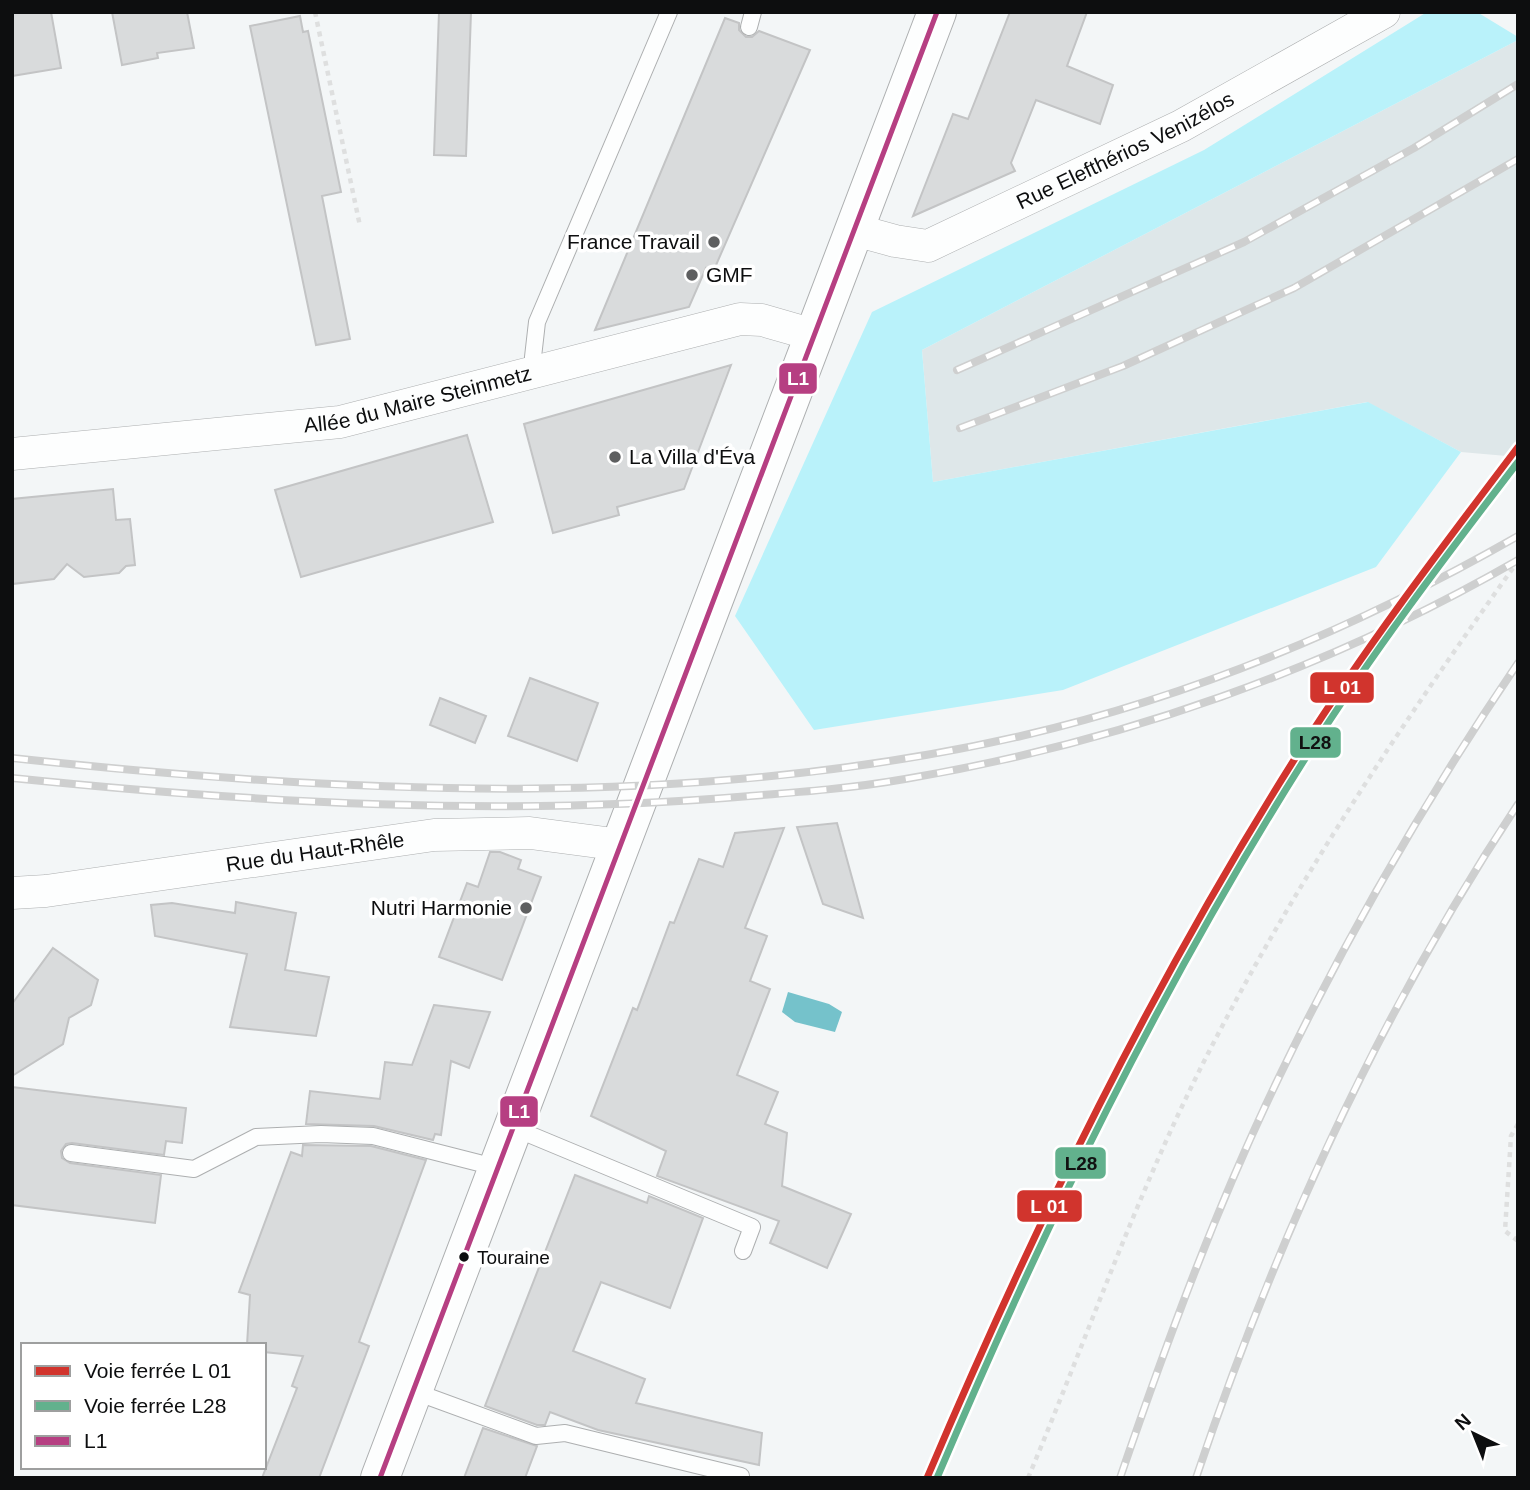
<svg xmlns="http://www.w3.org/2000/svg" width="1530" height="1490" font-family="Arial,sans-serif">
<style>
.built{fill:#dee7e9}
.green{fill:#b9f2fa}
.water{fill:#75c2cb}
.building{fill:#d9dbdc;stroke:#c3c4c5;stroke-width:2}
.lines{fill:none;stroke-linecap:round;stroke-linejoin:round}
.lane-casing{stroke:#adafb0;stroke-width:18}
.street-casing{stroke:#adafb0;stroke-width:33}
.primary-casing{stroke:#adafb0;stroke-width:40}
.path{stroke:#dedfdf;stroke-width:4.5;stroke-dasharray:5 5;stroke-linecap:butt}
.lane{stroke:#fdfefe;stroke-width:16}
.street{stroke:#fdfefe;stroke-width:32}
.primary{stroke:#fdfefe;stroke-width:38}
.rail-casing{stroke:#cecfcf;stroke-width:8}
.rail{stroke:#fff;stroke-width:5;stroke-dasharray:16;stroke-linecap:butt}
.bus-1-casing{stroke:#fff;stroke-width:10}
.bus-1{stroke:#b63f82;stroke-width:5}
.rail-1-casing{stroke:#fff;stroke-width:12}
.rail-2-casing{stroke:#fff;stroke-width:12}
.rail-1{stroke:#d1342d;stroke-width:7}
.rail-2{stroke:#62b18d;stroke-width:7}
.poi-dot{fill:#5e5f60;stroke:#fff;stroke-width:2.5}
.bus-dot{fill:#0d0e0f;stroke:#fff;stroke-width:2.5}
.labels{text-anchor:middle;stroke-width:7;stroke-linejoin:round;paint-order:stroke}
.bus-label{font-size:19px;fill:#0d0e0f;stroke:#fff;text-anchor:start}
.street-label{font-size:21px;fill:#0d0e0f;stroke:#fff}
.poi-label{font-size:21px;fill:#0d0e0f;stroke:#fff;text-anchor:end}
.line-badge{stroke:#fff;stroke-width:2.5}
.badge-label{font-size:19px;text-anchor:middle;font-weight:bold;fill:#fff}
.pale-badge-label{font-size:19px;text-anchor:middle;font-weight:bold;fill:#111}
</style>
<rect width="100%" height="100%" fill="#f3f6f7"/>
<!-- built -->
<polygon class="built" points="1518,40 1518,457 1461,452 1367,402 933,482 922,350"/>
<!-- green -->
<polygon class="green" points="1427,12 1477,12 1518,37 1518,40 922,350 933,482 1368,402 1461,452 1376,567 1063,690 814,730 735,616 872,312 1204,150"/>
<!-- water -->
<polygon class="water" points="788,992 829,1004 842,1012 835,1032 795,1022 782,1012"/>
<!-- building -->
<g class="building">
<polygon points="12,12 51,12 61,68 12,76"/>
<polygon points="112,12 187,12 194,48 157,53 158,58 122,65"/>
<polygon points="439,12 471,12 466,156 434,155"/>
<polygon points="1010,12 1087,12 1067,66 1113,85 1100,124 1036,100 1011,163 1015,171 913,216 953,114 968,119"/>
<polygon points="300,16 303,32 308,31 341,192 322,196 350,339 316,345 250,26"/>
<polygon points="725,18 739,23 739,30 746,37 752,37 759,31 810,50 713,272 706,268 689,307 595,330"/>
<polygon points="731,365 684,489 617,507 619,515 553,533 524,424"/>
<polygon points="467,435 493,522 301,577 275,490"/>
<polygon points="113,489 116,520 130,519 135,565 126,566 119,573 84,577 67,564 54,579 12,584 12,499"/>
<polygon points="530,678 598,703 577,761 508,736"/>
<polygon points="440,698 486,716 475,743 430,725"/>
<polygon points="837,823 863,918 823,904 797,827"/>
<polygon points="784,828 745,928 767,936 750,981 770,989 737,1075 778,1092 765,1124 787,1133 782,1186 851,1214 827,1268 770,1243 779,1221 657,1176 666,1151 591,1116 633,1008 637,1010 670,922 674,923 699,859 723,867 735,833"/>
<polygon points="490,852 500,852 521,860 518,869 541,877 502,980 439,957 467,883 478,887"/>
<polygon points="236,902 296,913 285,970 329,977 316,1036 230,1027 247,954 155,936 151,905 172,903 235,913"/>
<polygon points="53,948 98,980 91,1005 69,1018 63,1044 12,1076 12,1004"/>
<polygon points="434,1005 490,1012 469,1068 451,1061 441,1135 435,1134 433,1140 374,1126 306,1124 310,1091 380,1099 385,1062 412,1065"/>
<polygon points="12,1087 186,1108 182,1143 166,1141 164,1155 72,1143 66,1144 61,1151 62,1158 70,1163 161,1175 155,1223 12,1205"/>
<polygon points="303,1145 371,1146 426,1160 359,1342 369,1346 319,1478 262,1478 297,1388 292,1386 303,1356 264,1352 264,1345 247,1345 250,1295 239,1292 291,1152 302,1156"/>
<polygon points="575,1175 647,1203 649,1196 703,1218 670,1308 601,1282 573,1351 645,1379 636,1403 762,1433 759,1465 598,1430 550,1412 545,1425 537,1425 485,1406"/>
<polygon points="483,1428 537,1446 525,1478 464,1478"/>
</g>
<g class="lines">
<!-- lane casing -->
<g class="lane-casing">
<g id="lane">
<polyline points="749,27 753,12"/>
<polyline points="535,370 533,357 537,322 669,12"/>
<polyline points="514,1128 752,1227 743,1251"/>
<polyline points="71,1153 194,1169 256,1137 321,1134 373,1136 479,1163 497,1171"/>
<polyline points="413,1391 536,1436 565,1433 741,1476"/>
</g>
</g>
<!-- street casing -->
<g class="street-casing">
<g id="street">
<path id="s1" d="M855 230 895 241 928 246 1181 126 1384 12"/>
<path id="s2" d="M12 454 340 422 740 319 762 320 814 335"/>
<path id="s3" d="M12 893 46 891 434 835 530 833 621 845"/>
</g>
</g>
<!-- primary casing -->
<g class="primary-casing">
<polyline id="primary" points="380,1478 937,12"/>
</g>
<!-- path -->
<g class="path">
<polyline points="315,12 360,226"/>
<polyline points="1518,1124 1511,1136 1505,1231 1518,1241"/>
<path d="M1028 1478C1090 1331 1141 1181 1215 1040 1302 872 1408 715 1518 561"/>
</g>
<!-- lane -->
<use href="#lane" class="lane"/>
<!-- street -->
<use href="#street" class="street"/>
<!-- primary -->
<use href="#primary" class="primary"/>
<!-- rail casing -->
<g class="rail-casing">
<g id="rail">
<polyline points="957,370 1244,242 1414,148 1518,84"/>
<polyline points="960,428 1123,366 1294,288 1518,159"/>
<path d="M12 758C344 794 692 811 1021 736 1194 696 1364 624 1518 536"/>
<path d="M12 778C257 803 504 817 750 796 802 792 854 788 905 779 1119 743 1329 669 1518 560"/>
<path d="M1120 1478C1167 1341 1217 1205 1280 1075 1349 932 1429 794 1518 663"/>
<path d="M1196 1478C1276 1240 1379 1014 1518 804"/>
</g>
</g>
<!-- rail -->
<use href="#rail" class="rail"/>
<!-- bus-1 casing -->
<g class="bus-1-casing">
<polyline id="bus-1" points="380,1478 937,12"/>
</g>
<!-- bus-1 -->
<use href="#bus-1" class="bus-1"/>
<!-- rail-1 casing -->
<g class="rail-1-casing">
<path id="rail-1" d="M927 1478C1034 1226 1154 980 1301 749 1368 644 1443 546 1518 447"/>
</g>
<!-- rail-2 casing -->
<g class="rail-2-casing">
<path id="rail-2" d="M937 1478C1043 1228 1162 984 1308 754 1372 653 1445 557 1518 462"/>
</g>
<!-- rail-1 -->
<use href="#rail-1" class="rail-1"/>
<!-- rail-2 -->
<use href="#rail-2" class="rail-2"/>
</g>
<!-- markers -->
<g class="poi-dot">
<circle cx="714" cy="242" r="7"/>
<circle cx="692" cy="275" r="7"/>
<circle cx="615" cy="457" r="7"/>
<circle cx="526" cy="908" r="7"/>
</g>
<circle class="bus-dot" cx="464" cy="1257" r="6"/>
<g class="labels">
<!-- bus labels -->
<g class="bus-label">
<text x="477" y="1264">Touraine</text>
</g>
<!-- street labels -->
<g class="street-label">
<text dy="7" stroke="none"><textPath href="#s1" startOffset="294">Rue Elefthérios Venizélos</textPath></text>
<text dy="7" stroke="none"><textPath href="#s2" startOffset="410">Allée du Maire Steinmetz</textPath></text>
<text dy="7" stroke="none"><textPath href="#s3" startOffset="306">Rue du Haut-Rhêle</textPath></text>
</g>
<!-- poi labels -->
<g class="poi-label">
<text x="700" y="249">France Travail</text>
<text x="706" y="282" text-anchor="start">GMF</text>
<text x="629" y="464" text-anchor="start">La Villa d'Éva</text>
<text x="512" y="915">Nutri Harmonie</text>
</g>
</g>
<g class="line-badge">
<rect x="778" y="362" width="40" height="33" rx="7" fill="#b63f82"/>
<rect x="1309" y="671" width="66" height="33" rx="7" fill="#d1342d"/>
<rect x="1289" y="726" width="53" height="33" rx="7" fill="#62b18d"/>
<rect x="499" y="1095" width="40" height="33" rx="7" fill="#b63f82"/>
<rect x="1054" y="1146" width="53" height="34" rx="7" fill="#62b18d"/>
<rect x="1016" y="1189" width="67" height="34" rx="7" fill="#d1342d"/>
</g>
<g class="badge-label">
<text x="798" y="385">L1</text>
<text x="1342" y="694">L 01</text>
<text x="519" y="1118">L1</text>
<text x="1049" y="1213">L 01</text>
</g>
<g class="pale-badge-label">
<text x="1315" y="749">L28</text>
<text x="1081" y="1170">L28</text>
</g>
<!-- border -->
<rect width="1530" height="1490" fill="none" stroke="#0d0e0f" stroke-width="28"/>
<!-- legend -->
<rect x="21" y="1343" width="245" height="126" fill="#ffffff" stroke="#9e9f9f" stroke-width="2"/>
<rect x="35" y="1366" width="35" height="10" fill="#d1342d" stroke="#9e9f9f" stroke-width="2"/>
<text x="84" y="1378" font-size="21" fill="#0d0e0f">Voie ferrée L 01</text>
<rect x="35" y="1401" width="35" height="10" fill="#62b18d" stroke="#9e9f9f" stroke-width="2"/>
<text x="84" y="1413" font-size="21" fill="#0d0e0f">Voie ferrée L28</text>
<rect x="35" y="1436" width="35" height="10" fill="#b63f82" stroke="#9e9f9f" stroke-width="2"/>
<text x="84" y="1448" font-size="21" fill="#0d0e0f">L1</text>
<!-- north arrow -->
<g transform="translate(1474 1434) rotate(317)" stroke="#ffffff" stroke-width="5" paint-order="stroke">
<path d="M0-5L12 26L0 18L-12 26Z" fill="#0d0e0f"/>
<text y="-10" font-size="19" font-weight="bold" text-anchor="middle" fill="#0d0e0f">N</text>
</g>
</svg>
